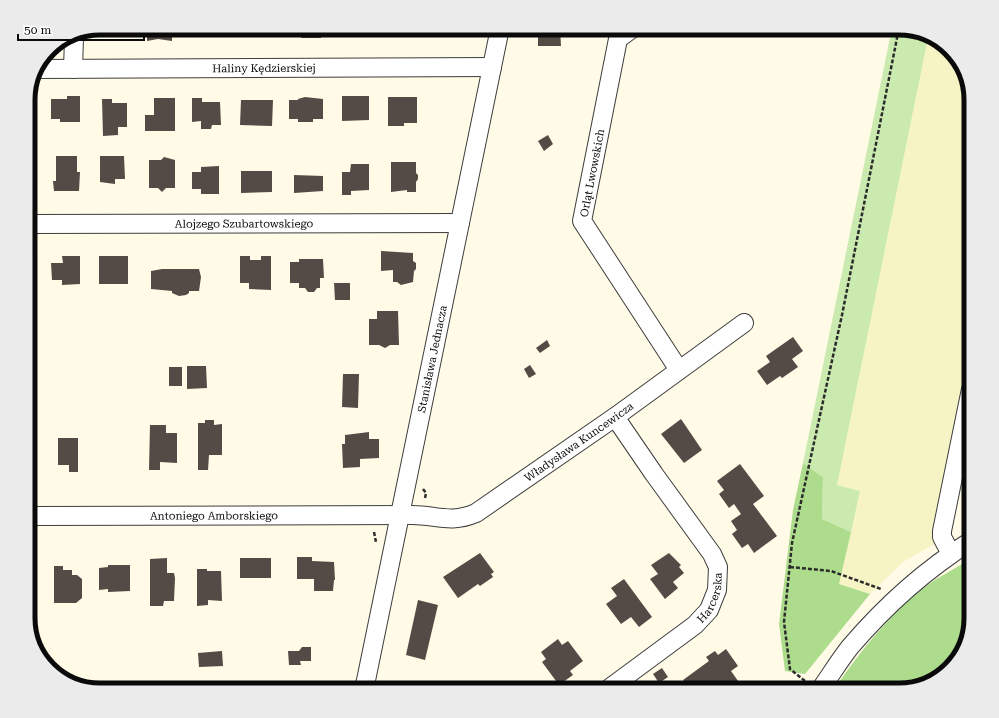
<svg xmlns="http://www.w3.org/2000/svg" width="999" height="718" font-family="'Roboto Serif',serif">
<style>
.farmland{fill:#f6f4c5}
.green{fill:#cbeaaf}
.forest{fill:#addc8d}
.building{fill:#534b46}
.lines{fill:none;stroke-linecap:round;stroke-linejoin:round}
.minor-casing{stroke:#3d3d3d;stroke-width:20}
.path{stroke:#2c2c2c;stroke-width:2.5;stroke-dasharray:4 2;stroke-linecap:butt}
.minor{stroke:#fff;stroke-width:18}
.labels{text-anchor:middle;stroke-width:4;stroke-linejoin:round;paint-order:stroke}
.street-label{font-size:11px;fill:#0a0a0a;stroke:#fff}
.rim{fill:none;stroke:#0a0a0a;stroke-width:5}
</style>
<rect width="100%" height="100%" fill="#fffbe6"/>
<!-- farmland -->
<polygon class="farmland" points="928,38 943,43 963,68 971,100 971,364 936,543 903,562 870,594 839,584 860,491 837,485"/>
<!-- green -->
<polygon class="green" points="892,28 899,28 928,38 837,485 860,491 851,532 822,519 823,477 803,463"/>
<!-- forest -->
<g class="forest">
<polygon points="803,463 823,477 822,519 851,532 839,584 870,594 805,674 785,671 779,624 793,510"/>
<path d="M971 559V618L956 662 931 682 899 690H834C857 655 892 611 926 586 940 576 956 568 971 559Z"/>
</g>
<!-- building -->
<g class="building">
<polygon points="147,28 172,28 172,41 158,39 147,41"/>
<polygon points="243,28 271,28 271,37 263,37 263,35 243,37"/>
<polygon points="301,28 323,28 321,38 301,38"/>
<polygon points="349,28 374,28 375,35 349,36"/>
<polygon points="433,28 458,28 458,32 442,30 442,35 433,35"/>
<polygon points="538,28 560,28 561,46 538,46"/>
<polygon points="67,96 80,96 80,122 60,122 60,119 51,119 51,99 67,99"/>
<polygon points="342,96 369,96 369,120 342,121"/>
<polygon points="305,97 323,99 323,119 313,119 313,122 298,122 298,119 289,119 289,100 298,100 298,99"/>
<polygon points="388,97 417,97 417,123 404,123 404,126 388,126"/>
<polygon points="154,98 175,98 175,131 145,131 145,115 154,115"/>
<polygon points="192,98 202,98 202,102 220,102 221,125 212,125 211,129 201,129 201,121 192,122"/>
<polygon points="102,99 112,99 112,103 127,103 127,127 118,127 118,135 103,136"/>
<polygon points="241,100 273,100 272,126 240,125"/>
<polygon points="548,135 553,144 544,151 538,141"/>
<polygon points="56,156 77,156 77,172 80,172 79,191 54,191 53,181 56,181"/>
<polygon points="100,156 124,156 125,179 115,179 115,184 100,182"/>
<polygon points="164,157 175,160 175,188 166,188 162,192 158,188 149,188 149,160 161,160"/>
<polygon points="391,162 416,162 416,173 418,175 418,179 416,182 416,192 407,192 407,190 391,192"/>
<polygon points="351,164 369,164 369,190 351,191 351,195 342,195 342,172 350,172"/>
<polygon points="219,166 219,194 201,194 201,189 192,189 192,172 201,172 201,167"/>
<polygon points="241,171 272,171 272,192 241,193"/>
<polygon points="294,175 323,176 323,191 294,193"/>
<polygon points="381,251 413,253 413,261 416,263 416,269 414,271 413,282 401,285 397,282 393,282 393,270 381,271"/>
<polygon points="62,256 80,256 80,284 62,285 62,280 52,280 51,263 63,263"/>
<rect x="99" y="256" width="29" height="28"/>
<polygon points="240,256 250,256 250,260 261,260 261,256 271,256 271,290 249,289 249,283 240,283"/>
<polygon points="299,259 323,259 324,278 320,278 320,288 317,288 314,292 308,292 305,288 299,288 299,283 290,283 290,262 299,262"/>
<polygon points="162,269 199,269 201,277 199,291 189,291 189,293 186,295 179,296 172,293 172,291 151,289 151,271"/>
<polygon points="334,283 350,283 350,300 335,300"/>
<polygon points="377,311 398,311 399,345 390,345 385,348 379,345 369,345 369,319 377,319"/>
<polygon points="793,337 803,351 792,359 798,367 782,378 780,376 767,385 757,371 770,362 766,356"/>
<polygon points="547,340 550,346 540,353 536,348"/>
<polygon points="530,365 536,374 529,378 524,369"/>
<polygon points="187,366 206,366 207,388 187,389"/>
<rect x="169" y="367" width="13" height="19"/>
<polygon points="343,374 359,374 358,408 342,407"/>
<polygon points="681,419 702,450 684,463 661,434"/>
<polygon points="205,420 214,420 214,425 222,424 222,455 209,455 208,470 198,470 198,423 205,423"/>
<polygon points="150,425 166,425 166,433 177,433 177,463 160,462 160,470 149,470"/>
<polygon points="369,432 369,439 379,439 379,458 360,459 360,467 343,468 342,444 345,444 345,435"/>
<polygon points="58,438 78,438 78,472 69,472 69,465 58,465"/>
<polygon points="740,464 764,496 753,504 777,536 754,553 748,544 742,548 732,534 737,530 731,521 741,514 734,504 729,508 719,494 724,490 717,481"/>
<polygon points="480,553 494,572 491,574 493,577 480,586 478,584 458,598 443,577"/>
<polygon points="669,553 681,565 679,567 684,573 673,582 678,588 665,599 650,579 658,574 651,565"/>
<polygon points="297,557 312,557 312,561 334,562 335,580 334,580 333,591 314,591 314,579 297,579"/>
<polygon points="167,558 167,573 174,573 175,578 174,601 164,601 163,606 150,606 150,559"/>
<rect x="240" y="558" width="31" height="20"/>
<polygon points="108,565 130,565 130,591 108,592 108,589 99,590 99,568 108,567"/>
<polygon points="54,566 63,566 63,570 72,570 72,575 77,575 82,579 82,598 76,603 54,603"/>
<polygon points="197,569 207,569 207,571 221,571 222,601 208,600 208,605 197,606"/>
<polygon points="624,579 652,617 639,627 631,617 621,624 606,604 617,596 611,588"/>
<polygon points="418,600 438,605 425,660 406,655"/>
<polygon points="558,639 562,645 568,641 583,661 570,671 573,675 559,685 542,662 546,659 541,652"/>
<polygon points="302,647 311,647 311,661 300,661 301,665 289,665 288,651 299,651"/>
<polygon points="726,649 738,666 731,671 743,688 740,690 690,690 683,680 709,661 706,657 715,651 718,655"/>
<polygon points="222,651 223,666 199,667 198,653"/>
<polygon points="662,668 668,677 659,683 653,674"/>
<rect x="303" y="688" width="24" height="2"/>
</g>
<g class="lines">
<!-- minor casing -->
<g class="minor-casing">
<g id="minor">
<polyline points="633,28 618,39 582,221 679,370"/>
<path id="s1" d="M35 69 492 67"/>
<polyline points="73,69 74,38"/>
<path id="s2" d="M28 224 460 223"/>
<path id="s3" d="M28 516 412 515C437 515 450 524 476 513L615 417 744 323"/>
<polyline points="951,554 942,537 942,531 971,389"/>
<path id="s4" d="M364 690 500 28"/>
<path id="s5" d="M607 690 695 625 709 610 717 590 718 567 712 554 654 474 615 417"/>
<path d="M820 690C830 676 839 661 850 647 885 606 925 570 971 541"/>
</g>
</g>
<!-- path -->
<g class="path">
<polyline points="423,489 426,493 425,498"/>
<polyline points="374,532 376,542"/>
<polyline points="790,567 831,571 881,589"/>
<polyline points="805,681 790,669 784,622 792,543 842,315 899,28"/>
</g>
<!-- minor -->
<use href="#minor" class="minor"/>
</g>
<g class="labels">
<!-- street labels -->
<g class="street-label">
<text dy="4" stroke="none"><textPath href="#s1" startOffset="229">Haliny Kędzierskiej</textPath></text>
<text transform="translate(592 173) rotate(-79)" y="4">Orląt Lwowskich</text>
<text dy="4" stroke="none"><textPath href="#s2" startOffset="216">Alojzego Szubartowskiego</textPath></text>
<text dy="4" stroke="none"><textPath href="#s4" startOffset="338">Stanisława Jednacza</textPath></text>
<text dy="4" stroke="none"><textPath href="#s3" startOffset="574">Władysława Kuncewicza</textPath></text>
<text dy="4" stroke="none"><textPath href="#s3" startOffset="186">Antoniego Amborskiego</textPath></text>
<text dy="4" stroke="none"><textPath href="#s5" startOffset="142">Harcerska</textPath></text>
</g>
</g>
<!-- crop -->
<path d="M0 0H999V718H0ZM100 35H899A65 65 0 0 1 964 100V618A65 65 0 0 1 899 683H100A65 65 0 0 1 35 618V100A65 65 0 0 1 100 35Z" fill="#ebebeb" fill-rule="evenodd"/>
<path class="rim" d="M100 35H899A65 65 0 0 1 964 100V618A65 65 0 0 1 899 683H100A65 65 0 0 1 35 618V100A65 65 0 0 1 100 35Z"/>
<!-- scale -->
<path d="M18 34v6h126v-6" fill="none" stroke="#0a0a0a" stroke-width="2"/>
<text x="24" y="34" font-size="12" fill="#0a0a0a" stroke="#ffffff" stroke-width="3" paint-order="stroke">50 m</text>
</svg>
